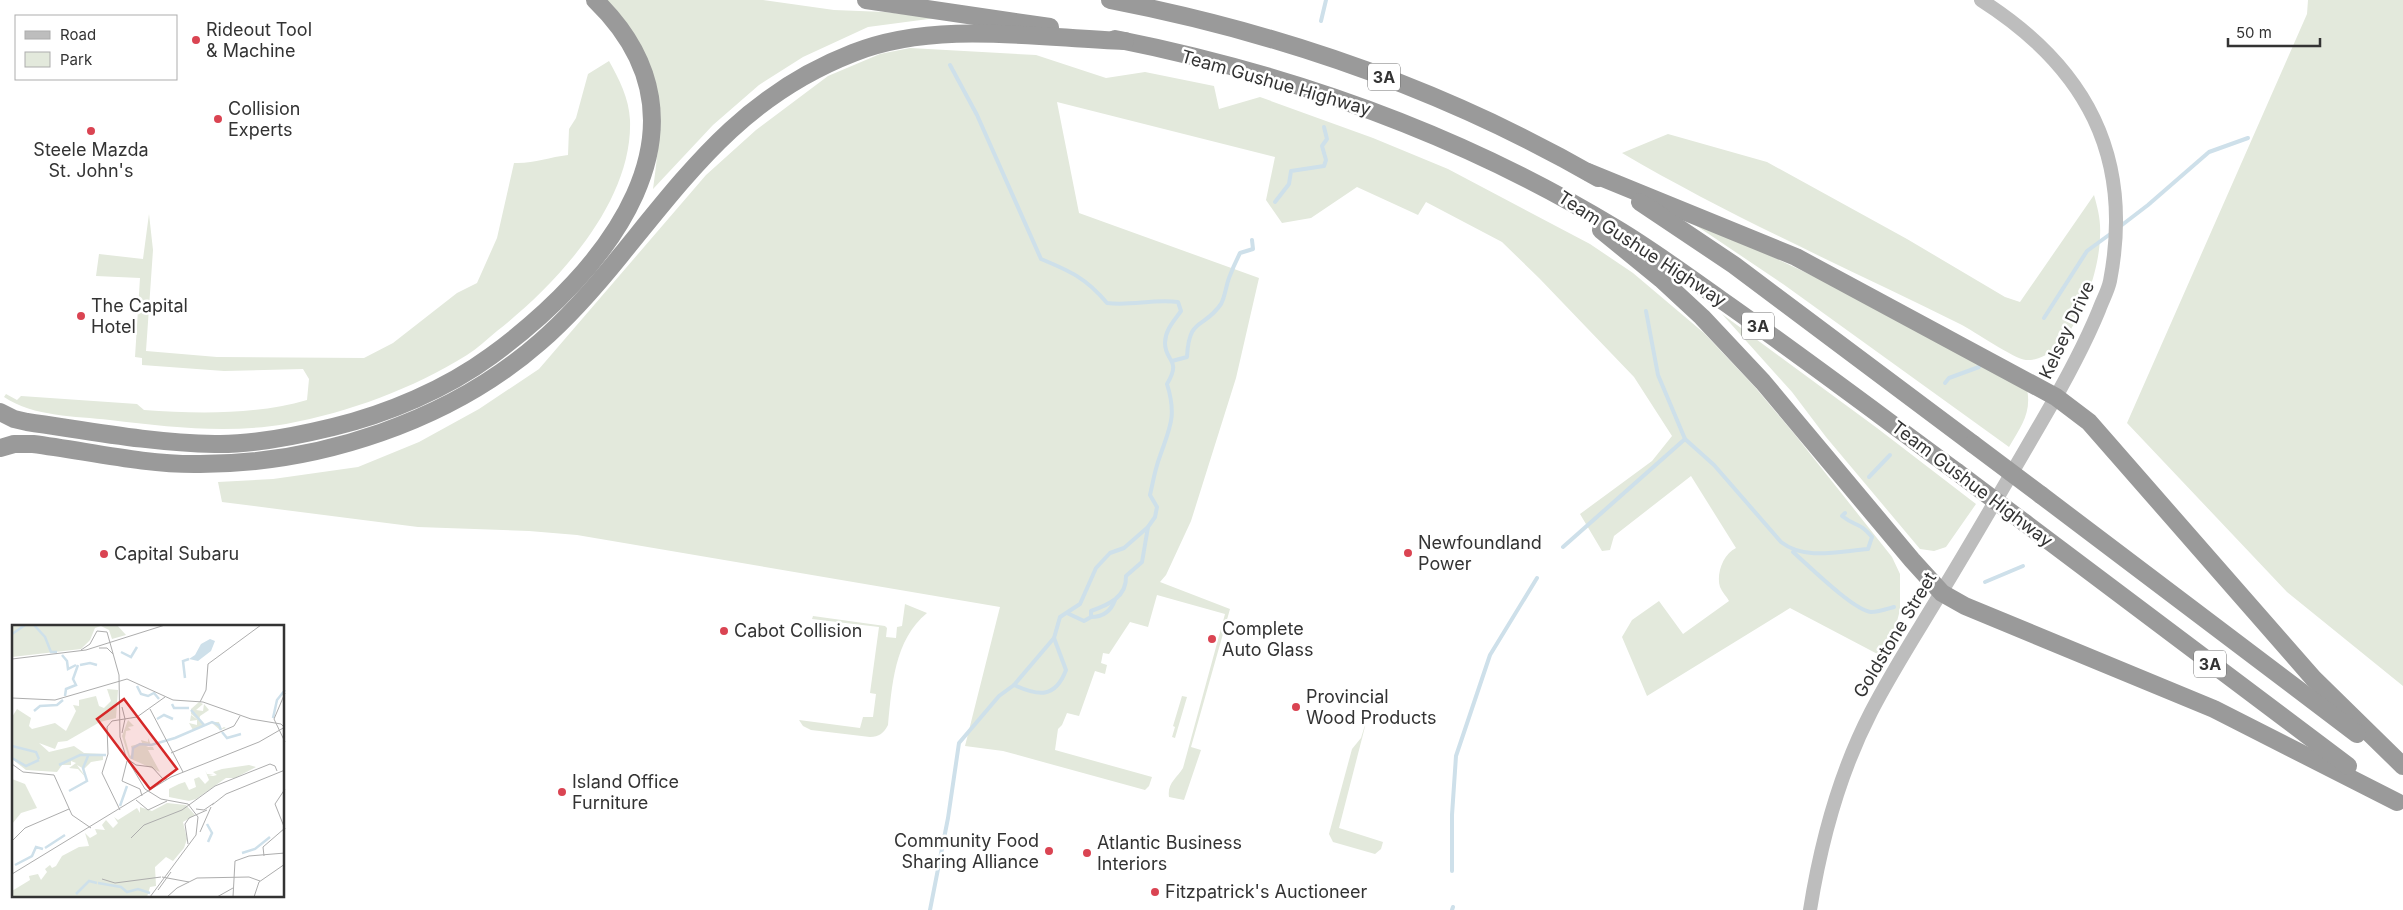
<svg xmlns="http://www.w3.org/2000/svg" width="2403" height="910" font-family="Inter,sans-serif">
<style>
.green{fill:#e3e9dc}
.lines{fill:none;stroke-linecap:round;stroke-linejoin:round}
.stream{stroke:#cee0ea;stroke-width:4}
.secondary{stroke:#bdbdbd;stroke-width:14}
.highway{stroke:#9a9a9a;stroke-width:18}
.highway-bridge{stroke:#9a9a9a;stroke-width:18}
.poi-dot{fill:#da4452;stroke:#fff;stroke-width:2}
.labels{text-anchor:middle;stroke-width:5;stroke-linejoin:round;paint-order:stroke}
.shield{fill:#fff;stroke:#707070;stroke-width:1}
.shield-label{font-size:16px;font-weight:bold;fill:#333}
.poi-label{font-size:18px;fill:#333;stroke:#fff;text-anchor:start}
.street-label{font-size:18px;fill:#333;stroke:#fff}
.inset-river{fill:none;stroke:#cee0ea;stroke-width:2.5}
.inset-road{fill:none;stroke:#adadad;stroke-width:1}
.view{fill:#d62828;fill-opacity:0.15;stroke:#d62828;stroke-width:2.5}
.inset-edge{fill:none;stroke:#333;stroke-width:2.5}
</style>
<rect width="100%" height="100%" fill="#fff"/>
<!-- green -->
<g class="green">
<path d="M603 0H763L834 10 885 12 936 18 868 27 803 57 759 85 713 125 653 189C665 104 663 66 603 0Z"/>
<polygon points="2308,0 2403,0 2403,686 2287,592 2127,423 2307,14"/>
<path d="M910 48 1036 55 1106 78 1145 72 1214 86 1219 109 1260 97 1373 138 1448 169 1590 244 1633 273 1704 333 1754 386 1796 436 1892 557 1900 574V610L1887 659 1790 608 1647 696 1622 637 1632 620 1659 601 1683 634 1729 601C1727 597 1722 592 1720 587 1716 574 1723 554 1736 548L1691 476 1614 536 1610 550 1602 551 1580 514 1652 461 1672 436 1634 377 1539 278 1502 242 1426 202 1418 215 1357 187 1311 218 1282 223 1266 200 1275 157 1057 102 1079 213 1259 278 1236 378 1191 521 1166 575 1160 582 1230 609 1191 747 1201 750 1184 800 1169 797C1167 783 1177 778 1183 768L1225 614 1157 595 1148 627 1130 622 1109 654 1103 653 1101 663 1107 665 1105 674 1095 671 1079 716 1067 713 1062 725 1058 729 1055 750 1152 777 1149 786 1145 790 1003 751 965 746 1000 607 577 535 529 531 418 527 222 502 218 482 273 479 358 467 419 442 479 409 539 369 706 175 756 130 828 76 880 54Z"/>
<path d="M609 61C619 79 629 98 630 120 633 202 557 284 497 331 487 339 478 348 467 355 412 389 350 412 286 424 227 434 169 427 110 420 75 416 34 417 4 397L6 394 17 400 21 396 137 404 144 410C197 414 255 415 307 400L309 379 303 369 224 371 142 365V358L135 357 140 278 96 276 99 254 143 259 149 214 153 250 146 351 217 357 364 358 393 343 457 293 477 283 497 238 514 163C533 164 549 157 568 155L569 129 576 118 588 74Z"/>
<path d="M1668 134 1767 162 1907 239 2005 297 2020 302 2094 195C2098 209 2101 221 2100 236 2100 273 2072 362 2026 360 2014 359 1974 331 1960 324 1847 268 1731 217 1622 153Z"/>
<path d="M1673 210 1841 289 2026 385C2033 411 2022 425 2009 447L1783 284Z"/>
<polygon points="1722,314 1877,428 1976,504 1946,547 1934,551 1920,549 1826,437 1792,392"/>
<path d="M905 604 927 613C894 640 892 686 888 725 884 733 879 737 870 737L811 730 803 726 799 720 860 728 863 717H873L876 694 870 693 879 627 812 619 813 616 885 626 887 628 886 637 896 638 897 627 902 626Z"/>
<polygon points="1182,696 1187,697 1175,738 1172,737 1175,727 1173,726"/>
<polygon points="1368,715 1339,828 1383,842 1381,849 1375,854 1333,842 1329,834 1352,749 1361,738"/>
</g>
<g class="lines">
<!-- stream -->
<g class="stream">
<polyline points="1321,21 1326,0"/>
<polyline points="1275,202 1289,184 1291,171 1324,166 1326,160 1322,146 1327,139 1324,127"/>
<polyline points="2118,228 2148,205 2209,152 2248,138"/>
<polyline points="2044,318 2087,251 2113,232"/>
<path d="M1172 361 1187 357C1189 316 1203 330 1221 304 1225 297 1226 286 1229 278 1232 270 1236 261 1240 253L1253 249 1252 240"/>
<polyline points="1945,383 1949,378 1979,367"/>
<path d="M1685 439 1714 465 1781 542C1805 561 1840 551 1868 549L1872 537C1860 522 1856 527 1842 516L1845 513"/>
<polyline points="1869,477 1890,455"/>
<polyline points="1563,547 1685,439 1658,375 1646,311"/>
<path d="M1793 552C1808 565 1853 610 1871 612 1879 612 1887 609 1894 607"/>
<polyline points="1985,582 2023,566"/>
<path d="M1067 613 1084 621 1091 617V611C1108 605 1127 597 1126 576L1142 562 1148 527"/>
<path d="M1091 617C1103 617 1111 611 1115 600"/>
<path d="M1014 685C1038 696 1055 699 1066 670L1054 638"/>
<polyline points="1452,871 1452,815 1456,756 1490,655 1537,578"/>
<path d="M930 910 948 818 959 743 999 696 1014 685 1054 638 1060 617 1080 604 1096 568 1110 553 1124 548 1148 527 1155 517 1157 507 1150 495C1153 482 1155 469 1160 456 1170 427 1177 416 1167 384 1182 359 1165 362 1165 343 1165 330 1174 321 1181 311L1178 302C1152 299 1132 306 1107 303 1086 278 1070 271 1041 259L977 115 950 65"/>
<polyline points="1452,910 1453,907"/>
</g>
<!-- secondary -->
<path class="secondary" d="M1810 910C1821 841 1839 774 1871 712 1892 671 1918 631 1942 591 1976 535 2009 478 2042 421 2063 385 2083 349 2099 310 2102 301 2108 291 2110 281 2134 156 2086 67 1981 0"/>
<!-- highway -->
<g class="highway">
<polyline points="866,0 1050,27"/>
<path d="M1110 0C1281 33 1447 91 1598 178"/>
<path d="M1115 39C1291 74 1464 136 1617 229 1652 250 1686 275 1720 299 1800 355 1878 414 1957 472"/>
<polyline points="1588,172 1796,257 2056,397 2089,422 2313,678 2403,766"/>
<polyline points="1640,202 1734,265 1973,444"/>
<polyline points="1601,230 1661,279 1702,317 1763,382 1912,560 1942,593 1965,606 2214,709 2397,802"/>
<path d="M0 412 14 419 27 422C90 431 152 443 215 444 253 445 296 436 333 427 387 414 446 389 491 356 605 273 726 127 595 0"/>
<path d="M0 448 14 444H33C88 451 144 465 200 464 319 464 450 421 540 342 570 316 596 286 621 255 691 169 745 95 853 53 935 20 1038 38 1125 41"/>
<polyline points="2041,495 2357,734"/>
<polyline points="2025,523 2348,766"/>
</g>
<!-- highway-bridge -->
<g class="highway-bridge">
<polyline points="1973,444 2041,495"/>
<polyline points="1957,472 2025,523"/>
</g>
</g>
<!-- markers -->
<g class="poi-dot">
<circle cx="196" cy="40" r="5"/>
<circle cx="218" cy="119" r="5"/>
<circle cx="91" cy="131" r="5"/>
<circle cx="81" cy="316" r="5"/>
<circle cx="1408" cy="553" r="5"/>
<circle cx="104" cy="554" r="5"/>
<circle cx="724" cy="631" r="5"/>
<circle cx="1212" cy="639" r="5"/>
<circle cx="1296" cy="707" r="5"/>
<circle cx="562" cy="792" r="5"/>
<circle cx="1049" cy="851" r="5"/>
<circle cx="1087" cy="853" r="5"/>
<circle cx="1155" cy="892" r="5"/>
</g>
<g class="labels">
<!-- shield labels -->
<g class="shield">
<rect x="1368" y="63.5" width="32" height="27" rx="4"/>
<rect x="1742" y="312.5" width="32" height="27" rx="4"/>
<rect x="2194" y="650.5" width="32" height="27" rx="4"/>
</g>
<g class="shield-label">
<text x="1384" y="83">3A</text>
<text x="1758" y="332">3A</text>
<text x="2210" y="670">3A</text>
</g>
<!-- poi labels -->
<g class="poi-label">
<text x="206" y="36">Rideout Tool<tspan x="206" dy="21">&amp; Machine</tspan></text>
<text x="228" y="115">Collision<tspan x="228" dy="21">Experts</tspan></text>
<text x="91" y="156" text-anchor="middle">Steele Mazda<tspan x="91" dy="21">St. John's</tspan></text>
<text x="91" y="312">The Capital<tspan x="91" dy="21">Hotel</tspan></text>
<text x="1418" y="549">Newfoundland<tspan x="1418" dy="21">Power</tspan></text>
<text x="114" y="560">Capital Subaru</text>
<text x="1222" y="635">Complete<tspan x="1222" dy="21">Auto Glass</tspan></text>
<text x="734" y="637">Cabot Collision</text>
<text x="1306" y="703">Provincial<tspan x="1306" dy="21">Wood Products</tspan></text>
<text x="572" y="788">Island Office<tspan x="572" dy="21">Furniture</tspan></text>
<text x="1039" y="847" text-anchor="end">Community Food<tspan x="1039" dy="21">Sharing Alliance</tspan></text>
<text x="1097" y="849">Atlantic Business<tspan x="1097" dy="21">Interiors</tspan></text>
<text x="1165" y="898">Fitzpatrick's Auctioneer</text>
</g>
<!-- street labels -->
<g class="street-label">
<text transform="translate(1276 83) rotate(16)" y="6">Team Gushue Highway</text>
<text transform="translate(1642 249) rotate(33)" y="6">Team Gushue Highway</text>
<text transform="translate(2067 330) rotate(-65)" y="6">Kelsey Drive</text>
<text transform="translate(1972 484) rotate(37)" y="6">Team Gushue Highway</text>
<text transform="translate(1895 635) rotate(-59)" y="6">Goldstone Street</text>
</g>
</g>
<!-- overview -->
<g transform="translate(12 625)">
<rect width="272" height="272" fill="#fff"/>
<path d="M0 0H105L114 10 100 14 97 5 89 1 83 3 78 15 69 24 0 32ZM95 64 106 65 104 93 88 97 55 116 46 117 43 124 27 118 37 127 62 121 72 128 91 129V135L79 137 72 144 65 140 76 155 66 144 57 143 64 138 59 136V140H50L45 147 14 145 0 134V92L5 84 19 93 17 101 20 104 43 98 54 106 64 86 61 80 67 81V75L84 71 87 81 92 83 99 76ZM187 77 191 79 184 85 191 86 192 79 197 85 188 91 187 95 193 100 200 97H207L209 104 212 102 214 103 208 105 200 98 163 113 181 105 177 98 185 100V95L178 96 179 90 186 95 179 89V84ZM116 95 122 101 116 102 119 105 114 106 113 113 118 131 121 128 119 121 130 118 129 115 136 112 129 115 136 117V113L139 120 134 122H141L142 125H136L148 147 117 133 110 111ZM237 140 244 142 223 153H214L184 174 177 176 157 172V164L167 159 173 157 177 165 184 162 182 154 187 152 193 159 197 155 193 145 195 149H202L196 150 201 151 205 150 201 147 210 144ZM0 154 13 159 25 183 9 188 0 199ZM155 178 174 180 183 190 171 197 175 214 172 223 161 236 154 232 143 242 144 261 138 262 135 272H0V266L18 255 17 251 26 249 29 255 35 247 33 244 38 240 40 243 44 241 50 231 67 222 77 221 73 208 78 213 85 209 83 204 93 205 90 200 94 195 101 203 106 198 102 192 106 195 125 183 128 188V182L140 186Z" fill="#e3e9dc"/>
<path d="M198 14 203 16 199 26 186 36 177 34 183 30 189 19Z" fill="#cee0ea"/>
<path class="inset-river" d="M22 0 33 12 39 27H45M0 9 13 0M109 27 119 32 125 22M50 30 55 36 56 44 64 40M68 40 78 38 85 40M173 53 171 36 177 34M125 61 129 69 136 71 142 68 147 74M53 71 54 64 64 60 61 54 66 40M160 79 162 83H177M179 85 193 101M22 86 28 81 45 80 51 75M261 93 265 75 273 65M145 94 152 90 161 94M210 107 215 113 229 109M0 121 24 127 27 134M0 133 14 141 27 135M120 134 121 123 128 119 139 120 163 113 200 97 207 100 209 105M47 140 68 130H94M57 166 75 156 71 143 76 131M108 181 115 161M195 199 200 208 196 217M33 223 53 210M230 228 243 224 258 212M3 240 20 231 24 222 31 224M86 258 109 262 115 267 126 264 138 268M64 269 77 256 85 258"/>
<path class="inset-road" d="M87 23H95L101 29M69 25 78 19 85 6 95 7 107 50 108 112 114 132 133 164 149 174 176 179 186 192 184 210 138 272M0 34 74 25 153 0M273 68 262 94 273 117M0 73 43 75 115 54 161 75 191 77 239 94 269 99 273 103M188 77 194 65 196 39 249 0M110 82 113 94 110 108M138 84 171 147M159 128 222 101 228 91M117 135 124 140 140 142 151 154H155M115 136 110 156 128 164 130 171M0 139 11 147 42 150 60 190 79 203M273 164 263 179 273 204M124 175 136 185 155 176M200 180 214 169 273 145M184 184 192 185 202 178M108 185 90 148 96 129 95 102 100 96 125 92 153 72M177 193 195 185M188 207 199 182M119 213 132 200 170 185 203 161 258 139 263 141 265 146M0 216 13 203 57 184M176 219 173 199 177 193M252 231 251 222 273 203M0 249 159 152 247 117 273 102M150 252 177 257M90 254 103 258 149 252M146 265 159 247M155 272 165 263 185 253 237 252 248 256M205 272 221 263M221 272 223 236 237 231 273 228M242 272 247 257 273 239"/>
<path class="view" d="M112 74 165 144 138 164 85 94Z"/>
<rect width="272" height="272" class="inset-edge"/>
</g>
<!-- legend -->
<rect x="15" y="15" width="162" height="65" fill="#ffffff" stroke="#adadad"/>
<rect x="25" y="31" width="25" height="8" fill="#bdbdbd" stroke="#adadad"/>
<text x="60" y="40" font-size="15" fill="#333333">Road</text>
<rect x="25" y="52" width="25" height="15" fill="#e3e9dc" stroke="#adadad"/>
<text x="60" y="65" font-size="15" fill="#333333">Park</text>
<!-- scale -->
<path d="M2228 38v8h92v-8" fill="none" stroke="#333333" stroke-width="2.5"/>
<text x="2236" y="38" font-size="15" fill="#333333" stroke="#ffffff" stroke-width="4" paint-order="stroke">50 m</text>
</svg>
